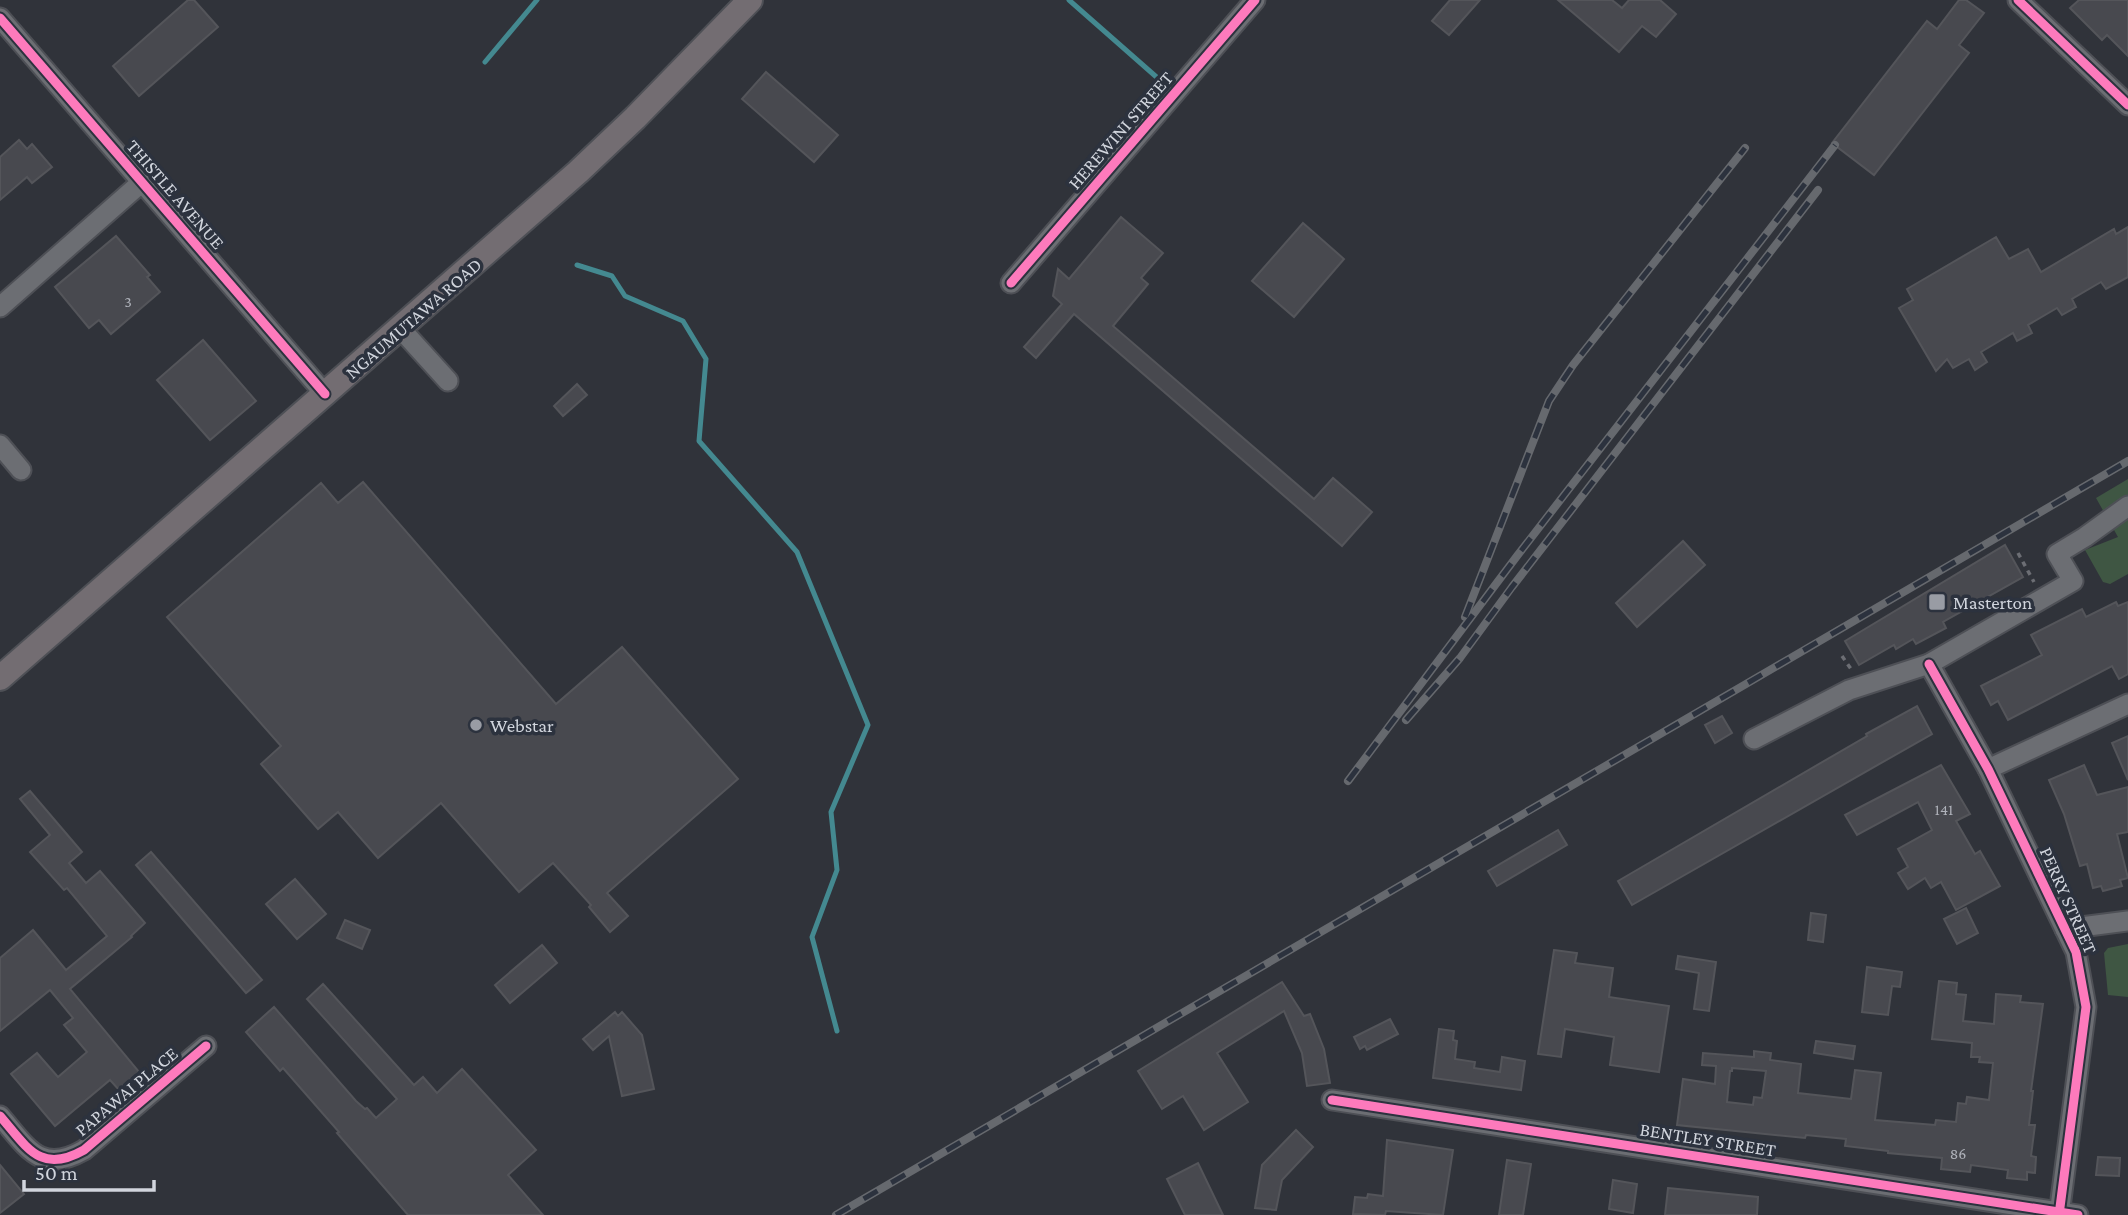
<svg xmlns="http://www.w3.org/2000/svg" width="2128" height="1215" font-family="'Crimson Pro',serif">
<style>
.green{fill:#3f5643}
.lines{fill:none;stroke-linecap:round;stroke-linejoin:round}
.stream{stroke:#448990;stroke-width:5}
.building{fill:#48494f;stroke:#54555a;stroke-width:2;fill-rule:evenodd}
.minor-casing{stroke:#4e5056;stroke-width:23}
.major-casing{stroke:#4e5056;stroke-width:28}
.path{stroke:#6c6e74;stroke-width:3.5;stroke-dasharray:5 5;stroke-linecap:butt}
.minor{stroke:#6c6e73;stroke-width:19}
.major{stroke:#736d72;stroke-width:24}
.rail-casing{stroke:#66696e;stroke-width:8}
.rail{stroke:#2c323e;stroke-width:5;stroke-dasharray:16;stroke-linecap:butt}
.cycleway-casing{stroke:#2c323e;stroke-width:13}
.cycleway{stroke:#fd7abc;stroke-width:9}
.poi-dot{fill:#999ca4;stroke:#2c323e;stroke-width:2.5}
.labels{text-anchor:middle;stroke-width:7;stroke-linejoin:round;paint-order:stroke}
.number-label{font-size:16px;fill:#afb2ba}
.street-label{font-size:19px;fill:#d1d5dd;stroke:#2c323e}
.poi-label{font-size:19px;fill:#d1d5dd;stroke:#2c323e;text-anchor:start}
</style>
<rect width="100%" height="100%" fill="#30333a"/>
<!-- green -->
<g class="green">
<polygon points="2128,479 2128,574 2110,584 2103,582 2085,550 2118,537 2096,498"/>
<polygon points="2128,944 2128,997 2108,995 2104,953 2108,948"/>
</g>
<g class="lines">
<!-- stream -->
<g class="stream">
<polyline points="1069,0 1161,81"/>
<polyline points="485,62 537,0"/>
<polyline points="577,265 612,276 625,296 683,321 706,359 699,441 797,552 868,725 831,812 837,870 812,937 837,1031"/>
</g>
</g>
<!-- building -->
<g class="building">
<polygon points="188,0 194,0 218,27 139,96 113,66"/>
<polygon points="1450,0 1480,0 1449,35 1432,21"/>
<polygon points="1558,0 1612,0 1622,8 1629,0 1660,0 1676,14 1656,37 1642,26 1619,52"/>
<polygon points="1959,0 1966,0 1984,13 1959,45 1969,53 1874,175 1832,143 1927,21 1937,29"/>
<polygon points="2079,0 2128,0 2128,56 2107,35 2102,40 2070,8"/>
<polygon points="766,72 838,135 814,162 742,99"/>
<polygon points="19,140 27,149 32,144 52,167 32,183 27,177 0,200 0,157"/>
<polygon points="1121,217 1163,253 1141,278 1148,284 1113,326 1314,499 1333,478 1372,512 1342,546 1074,314 1036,358 1024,347 1062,304 1053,296 1058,269 1069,279"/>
<polygon points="1303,223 1344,259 1294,317 1252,281"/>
<polygon points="2128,227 2128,277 2106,289 2101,282 2072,299 2076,307 2062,315 2057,308 2028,325 2032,333 2017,341 2013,333 1981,352 1987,362 1975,370 1969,359 1953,368 1947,359 1936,371 1899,308 1913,300 1907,289 1996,237 2009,259 2028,249 2041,272 2114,229 2116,234"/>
<polygon points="116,236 150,275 147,277 160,292 111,334 99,320 89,328 55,287"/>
<polygon points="203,340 256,401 210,440 157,380"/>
<polygon points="577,384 587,395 563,416 554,406"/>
<polygon points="363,482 556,704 622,647 738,779 607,893 628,916 610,932 589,907 591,905 553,863 519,892 441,803 378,858 338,812 318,829 261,764 281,746 167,617 321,483 338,503"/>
<polygon points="1683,541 1705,565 1637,627 1616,603"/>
<polygon points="2005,545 2023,577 1943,622 1946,628 1916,644 1913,639 1896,649 1894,645 1859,665 1845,641"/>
<polygon points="2116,602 2118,606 2128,602 2128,674 2119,679 2112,666 2008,720 1998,701 1991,705 1981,686 2042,655 2031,635 2082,609 2086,617"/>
<polygon points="1917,706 1932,734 1632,905 1618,881 1867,736 1866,734"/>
<polygon points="1722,716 1732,733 1715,743 1705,725"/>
<polygon points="2128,736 2128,780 2112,743"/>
<polygon points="1941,765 1970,814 1956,821 1975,854 1980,851 2000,886 1956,910 1941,882 1931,888 1925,878 1908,889 1898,873 1908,867 1898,849 1932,830 1918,802 1857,835 1845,815"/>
<polygon points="2084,765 2097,795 2128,787 2128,832 2117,834 2128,878 2120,880 2122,886 2103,891 2101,886 2093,888 2087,864 2080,866 2064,814 2049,780"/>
<polygon points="30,791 82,852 69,863 86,883 100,871 145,923 131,936 132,937 70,989 140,1073 119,1090 110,1080 55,1126 11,1074 37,1053 58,1077 87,1052 64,1025 73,1018 50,990 0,1031 0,958 33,930 66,970 107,936 67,888 64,890 30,852 50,835 20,799"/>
<polygon points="1558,830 1567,845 1497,886 1488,871"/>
<polygon points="151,852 262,980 246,993 136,865"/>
<polygon points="295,879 326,914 297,939 266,904"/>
<polygon points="1966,908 1978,933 1957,944 1944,919"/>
<polygon points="1811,913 1826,915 1823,942 1808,940"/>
<polygon points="345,920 370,930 362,949 337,938"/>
<polygon points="542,945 557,963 510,1003 495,985"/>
<polygon points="1554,950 1577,953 1575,963 1613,968 1609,997 1669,1006 1659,1072 1610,1065 1614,1037 1565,1029 1561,1057 1538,1054"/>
<polygon points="1678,956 1716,962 1709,1011 1694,1009 1699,973 1676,969"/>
<polygon points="1867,967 1902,972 1900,987 1892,986 1888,1015 1862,1012"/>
<path d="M1939 981 1957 983 1956 994 1966 995 1963 1021 1994 1024 1996 994 2021 996 2020 1002 2043 1004 2031 1091H2033L2029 1125H2035L2031 1156 2036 1157 2035 1173 2027 1172V1180L2007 1178 2008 1170 1971 1165 1970 1172 1941 1169 1942 1158 1888 1153V1151L1845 1146 1846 1139 1806 1135 1805 1138 1677 1125 1683 1079 1715 1084 1716 1066 1702 1065 1703 1053 1754 1057V1051L1771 1053 1770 1060 1801 1064 1798 1093 1851 1099 1855 1070 1881 1073 1875 1120 1935 1125 1936 1120 1956 1122 1958 1103 1966 1104 1967 1097 1989 1100 1993 1063 1979 1062 1980 1057H1971L1972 1043 1932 1039ZM1732 1068 1766 1071 1762 1098 1754 1097 1753 1105 1727 1102 1730 1071H1732Z"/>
<polygon points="1282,982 1304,1016 1310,1014 1324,1049 1330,1083 1307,1086 1302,1053 1284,1011 1217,1053 1248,1102 1204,1130 1183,1096 1162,1109 1138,1071"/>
<polygon points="323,984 414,1085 423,1077 437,1093 462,1069 536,1150 508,1175 543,1215 408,1215 337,1133 339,1132 283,1068 280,1071 246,1032 274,1007 356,1101 365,1109 367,1108 376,1118 397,1099 307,999"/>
<polygon points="615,1012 618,1016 622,1012 642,1035 654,1089 622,1096 609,1036 593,1050 583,1039"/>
<polygon points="1390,1019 1398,1034 1367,1050 1365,1046 1360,1049 1354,1037"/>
<polygon points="1439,1029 1454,1031 1453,1040 1457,1041 1455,1059 1475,1062 1474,1068 1500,1072 1502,1057 1525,1061 1521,1090 1433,1078"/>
<polygon points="1816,1041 1855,1046 1853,1059 1814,1053"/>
<polygon points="1296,1130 1313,1147 1282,1180 1276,1210 1255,1208 1262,1165"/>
<polygon points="1387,1140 1453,1150 1443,1215 1386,1211 1385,1215 1353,1214 1355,1197 1367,1198 1368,1194 1383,1196"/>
<polygon points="2098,1157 2120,1158 2119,1176 2096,1175"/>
<polygon points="1507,1160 1531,1164 1523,1215 1499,1215"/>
<polygon points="1198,1163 1223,1215 1185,1215 1167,1179"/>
<polygon points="0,1165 24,1194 0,1213"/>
<polygon points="1613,1180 1637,1184 1633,1213 1609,1209"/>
<polygon points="1668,1188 1758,1197 1757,1215 1665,1215"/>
</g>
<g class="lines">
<!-- minor casing -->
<g class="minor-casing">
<g id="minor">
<polyline points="2018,0 2128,105"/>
<polyline points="0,18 325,394"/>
<polyline points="1011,283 1255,0"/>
<polyline points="0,307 142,182"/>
<polyline points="400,328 448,381"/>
<polyline points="0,445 21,470"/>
<polyline points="1929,664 1988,769 2076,952 2086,1007 2059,1215"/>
<polyline points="1754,739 1849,690 1929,664 2073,581 2057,554 2085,537 2128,506"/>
<polyline points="1988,769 2128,704"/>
<polyline points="2065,929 2128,921"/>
<polyline points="1332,1100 2078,1215"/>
<path d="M0 1116C27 1147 40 1175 84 1150L206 1046"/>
</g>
</g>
<!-- major casing -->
<g class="major-casing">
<polyline id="major" points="0,678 578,172 635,118 750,0"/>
</g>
<!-- path -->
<g class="path">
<polyline points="2018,553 2034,582"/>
<polyline points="1842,656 1853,672"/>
</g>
<!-- minor -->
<use href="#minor" class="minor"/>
<!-- major -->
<use href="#major" class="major"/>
<!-- rail casing -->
<g class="rail-casing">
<g id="rail">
<polyline points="1465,617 1549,401 1573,365 1745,148"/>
<polyline points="1406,720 1460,658 1512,587 1818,190"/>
<polyline points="1348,781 1517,556 1835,145"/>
<polyline points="836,1215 2128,461"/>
</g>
</g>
<!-- rail -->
<use href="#rail" class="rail"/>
<!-- cycleway casing -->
<g class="cycleway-casing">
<g id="cycleway">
<polyline points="2018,0 2128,105"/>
<polyline points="0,18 325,394"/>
<polyline points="1011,283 1255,0"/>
<polyline points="1929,664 1988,769 2076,952 2086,1007 2059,1215"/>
<polyline points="1332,1100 2078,1215"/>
<path d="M0 1116C27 1147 40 1175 84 1150L206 1046"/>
</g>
</g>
<!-- cycleway -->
<use href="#cycleway" class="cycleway"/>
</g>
<!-- markers -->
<g class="poi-dot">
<rect x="1928" y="593" width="18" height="18" rx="3.5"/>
<circle cx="476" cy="725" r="7"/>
</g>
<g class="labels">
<!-- number labels -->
<g class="number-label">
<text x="128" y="307">3</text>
<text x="1944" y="815">141</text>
<text x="1958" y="1159">86</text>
</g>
<!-- street labels -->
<g class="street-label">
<text transform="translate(1120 130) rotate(-49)" y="7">HEREWINI STREET</text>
<text transform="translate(176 194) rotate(49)" y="7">THISTLE AVENUE</text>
<text transform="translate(413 318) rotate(-41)" y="7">NGAUMUTAWA ROAD</text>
<text transform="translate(2069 900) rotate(66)" y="7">PERRY STREET</text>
<text transform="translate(126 1091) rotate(-40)" y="7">PAPAWAI PLACE</text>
<text transform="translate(1708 1139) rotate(9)" y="7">BENTLEY STREET</text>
</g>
<!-- poi labels -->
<g class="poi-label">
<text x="1953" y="609">Masterton</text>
<text x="490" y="732">Webstar</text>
</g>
</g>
<!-- scale -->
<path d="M24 1180v10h130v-10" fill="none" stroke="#d1d5dd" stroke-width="3.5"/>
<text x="35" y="1180" font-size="21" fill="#d1d5dd" stroke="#2c323e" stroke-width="5" paint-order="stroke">50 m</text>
</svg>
